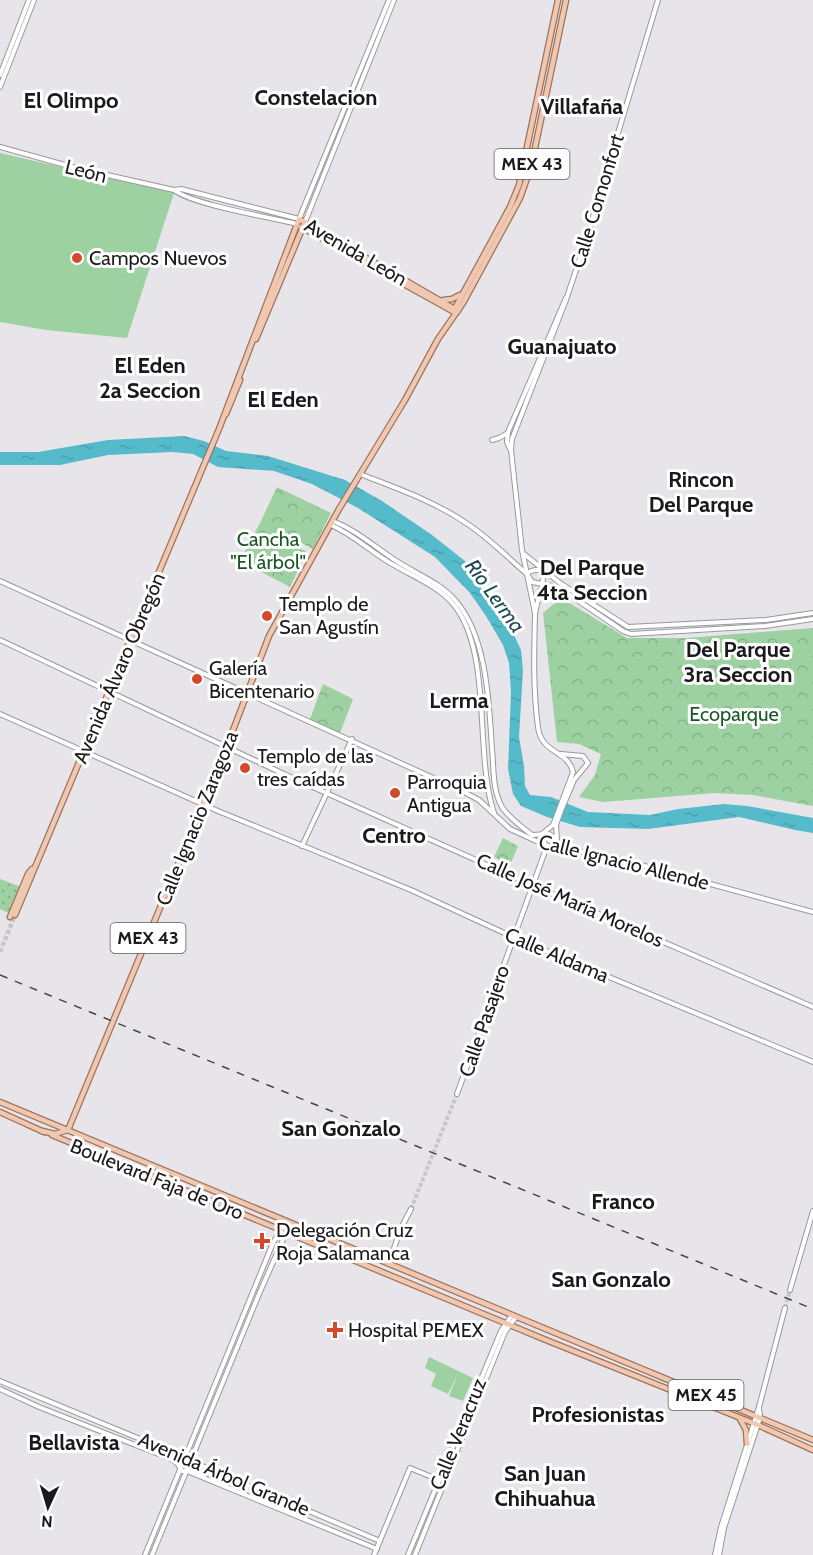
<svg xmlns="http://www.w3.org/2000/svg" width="813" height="1555" font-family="Cabin,sans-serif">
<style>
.grass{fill:#9dd1a1}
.forest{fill:url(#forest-crowns)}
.garden{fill:url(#garden-dots)}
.water{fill:url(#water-ripples)}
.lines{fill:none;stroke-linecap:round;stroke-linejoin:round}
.tertiary-tunnel{stroke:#c8c6cb;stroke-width:4;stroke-dasharray:4 2;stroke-linecap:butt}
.primary-tunnel{stroke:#c8c6cb;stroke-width:4.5;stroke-dasharray:4.5 2;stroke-linecap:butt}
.tertiary-casing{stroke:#99989c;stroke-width:6}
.primary-casing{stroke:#9f735b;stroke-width:7}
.tertiary{stroke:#fff;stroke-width:4}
.primary{stroke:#f0c8b1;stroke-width:4.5}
.rail{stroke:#474548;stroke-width:1.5;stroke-dasharray:8 8;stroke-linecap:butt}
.poi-dot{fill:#d4492e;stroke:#fff;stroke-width:2}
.labels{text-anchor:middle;stroke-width:6;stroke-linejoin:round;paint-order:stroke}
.shield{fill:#fff;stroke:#5f5e5f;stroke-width:1.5}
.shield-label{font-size:18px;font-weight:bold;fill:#1a191b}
.street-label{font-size:20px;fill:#1a191b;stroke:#fff}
.poi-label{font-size:20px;fill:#1a191b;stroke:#fff;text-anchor:start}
.park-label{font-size:20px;fill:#195624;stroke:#fff}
.water-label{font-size:21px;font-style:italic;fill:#1f4c54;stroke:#fff}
.quarter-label{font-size:22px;font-weight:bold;fill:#1a191b;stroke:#fff}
</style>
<defs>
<pattern id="forest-crowns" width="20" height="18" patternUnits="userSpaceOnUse" patternTransform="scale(1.5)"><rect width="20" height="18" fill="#9dd1a1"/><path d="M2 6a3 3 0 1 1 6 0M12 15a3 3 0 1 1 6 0" fill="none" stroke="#87b38a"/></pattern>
<pattern id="garden-dots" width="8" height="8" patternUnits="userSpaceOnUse" patternTransform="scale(1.5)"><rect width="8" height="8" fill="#9dd1a1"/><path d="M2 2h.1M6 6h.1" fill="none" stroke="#87b38a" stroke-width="1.8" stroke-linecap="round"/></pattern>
<pattern id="water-ripples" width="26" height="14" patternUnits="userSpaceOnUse" patternTransform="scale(1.5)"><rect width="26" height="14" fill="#55bbcb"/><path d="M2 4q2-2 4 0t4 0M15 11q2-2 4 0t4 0" fill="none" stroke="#49a0ae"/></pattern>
</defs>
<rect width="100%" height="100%" fill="#e7e5ea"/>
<!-- grass -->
<g class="grass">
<polygon points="0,153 174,193 127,338 46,330 0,322"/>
<polygon points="429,1357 473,1378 463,1401 449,1396 458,1373 448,1394 431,1386 436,1374 425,1368"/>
</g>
<!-- forest -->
<g class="forest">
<polygon points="277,487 331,513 313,549 287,535 285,540 307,552 290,587 240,561 261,521"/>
<polygon points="561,598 627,638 686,638 813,628 813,806 753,795 715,793 603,802 579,797 595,775 601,754 579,744 557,742 543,613"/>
<polygon points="323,684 353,699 340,733 310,719"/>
<polygon points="503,838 518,846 510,865 494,857"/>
</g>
<!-- garden -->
<polygon class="garden" points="0,879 21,887 11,914 0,909"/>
<!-- water -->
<polygon class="water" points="184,436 204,441 226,451 268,456 345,480 382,501 432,535 475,569 483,593 515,637 521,650 523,670 519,737 524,766 525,786 530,795 551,797 588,812 650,815 678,809 724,804 747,806 813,818 813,833 795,830 739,817 648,829 580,827 547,817 521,806 513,794 508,769 511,692 509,663 503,645 486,616 470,593 435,557 358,508 312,484 274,471 218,467 193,454 173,452 108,455 60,465 0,465 0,452 38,452 108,440"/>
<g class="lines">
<!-- tertiary-tunnel -->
<g class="tertiary-tunnel">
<polyline points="411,1209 457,1094"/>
<polyline points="785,1308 790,1290"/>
</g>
<!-- primary-tunnel -->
<polyline class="primary-tunnel" points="0,952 15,915"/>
<!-- tertiary casing -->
<g class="tertiary-casing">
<g id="tertiary">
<polyline points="0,75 29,0"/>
<polyline points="0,87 34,0"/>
<path d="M0 147 76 168 174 190C194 205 269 217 297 224"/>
<polyline points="174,190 181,189 299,219 389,0"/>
<polyline points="305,222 394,0"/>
<polyline points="492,440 499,438 508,433"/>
<polyline points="510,449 507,442 508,432 566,298"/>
<path d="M360 474C396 488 434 501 466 523 488 537 507 557 527 574L532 582 558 587 623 631 631 634 765 626 813 619"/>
<path d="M333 521C358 531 376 548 398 562 417 574 440 583 455 600 487 636 489 702 492 749 494 768 492 789 502 807 509 818 522 827 532 835L549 834 557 839"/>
<path d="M331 525C354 535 371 552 392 564 412 576 438 586 453 604 493 651 474 754 494 813"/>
<polyline points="524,554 560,583 628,627 766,620 813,613"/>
<path d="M527 573C532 570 536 569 542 570 546 585 536 600 535 615 534 652 533 690 538 727 541 754 568 750 573 772L553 825 542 834 543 841 547 846"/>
<polyline points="0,581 464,792 479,800 510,829 547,846 608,856 813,912"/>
<polyline points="539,600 549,593 562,591"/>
<polyline points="535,613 522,550 511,450 512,439 566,300 585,243 658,0"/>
<polyline points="0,640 286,775 532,885 813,1007"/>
<polyline points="0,714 218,811 411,890 513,937 813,1062"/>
<polyline points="302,846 352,739"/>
<polyline points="550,846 557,841 556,825 561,811 574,780 588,763 583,756 561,754"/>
<polyline points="457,1094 547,846"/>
<polyline points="389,1264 400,1230 411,1209"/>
<polyline points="790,1290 813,1211"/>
<polyline points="0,1381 174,1453 186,1455 195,1463 380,1541"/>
<polyline points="0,1389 39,1407 171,1459 177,1463 182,1471 187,1471 377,1549"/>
<polyline points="145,1555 273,1243 281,1229 291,1223"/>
<polyline points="152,1555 259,1294 285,1235 295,1225"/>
<polyline points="374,1555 410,1468 439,1480"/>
<polyline points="408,1555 501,1331 512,1315"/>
<polyline points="415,1555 505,1332 516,1317"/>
<polyline points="715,1555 721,1527 759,1407 785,1308"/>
<polyline points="719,1555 724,1528 760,1418 759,1408"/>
</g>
</g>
<!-- primary casing -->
<g class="primary-casing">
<g id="primary">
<polyline points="301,227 456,313"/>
<polyline points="443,300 452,299 460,295"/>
<polyline points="454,310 510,207 519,185 558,0"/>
<polyline points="256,339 305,222"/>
<polyline points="226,414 240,380"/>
<polyline points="15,915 219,429 299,219 458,311"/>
<polyline points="10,917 28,874 32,869"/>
<polyline points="0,1102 813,1440"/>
<polyline points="0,1112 44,1132"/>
<polyline points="42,1131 55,1134 68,1130 227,746 269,636 339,509 405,400 438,339 463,303 520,198 531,167 566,0"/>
<polyline points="52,1135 546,1340 758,1425 813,1450"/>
<polyline points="740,1419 746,1430 747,1444"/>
</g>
</g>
<!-- tertiary -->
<use href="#tertiary" class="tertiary"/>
<!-- primary -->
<use href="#primary" class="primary"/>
<!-- rail -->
<polyline class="rail" points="0,975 813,1309"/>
</g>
<!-- markers -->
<g class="poi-dot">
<circle cx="77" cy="258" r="6"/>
<circle cx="267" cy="616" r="6"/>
<circle cx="197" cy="679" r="6"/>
<circle cx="245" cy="768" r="6"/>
<circle cx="395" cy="793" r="6"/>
<path d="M259 1232h6v6h6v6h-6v6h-6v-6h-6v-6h6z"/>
<path d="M332 1321h6v6h6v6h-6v6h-6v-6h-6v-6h6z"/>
</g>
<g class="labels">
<!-- shield labels -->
<g class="shield">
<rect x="494.5" y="149" width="75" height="30" rx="4.5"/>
<rect x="110.5" y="923" width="75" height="30" rx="4.5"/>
<rect x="668.5" y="1380" width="75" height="30" rx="4.5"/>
</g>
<g class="shield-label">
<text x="532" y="170">MEX 43</text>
<text x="148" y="944">MEX 43</text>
<text x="706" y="1401">MEX 45</text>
</g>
<!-- street labels -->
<g class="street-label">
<text transform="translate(86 171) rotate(14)" y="7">León</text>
<text transform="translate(597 201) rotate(-73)" y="7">Calle Comonfort</text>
<text transform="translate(356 252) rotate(30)" y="7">Avenida León</text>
<text transform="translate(119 668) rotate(-67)" y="7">Avenida Álvaro Obregón</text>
<text transform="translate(197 818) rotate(-68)" y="7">Calle Ignacio Zaragoza</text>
<text transform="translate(624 862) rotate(14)" y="7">Calle Ignacio Allende</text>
<text transform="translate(570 900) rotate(24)" y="7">Calle José María Morelos</text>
<text transform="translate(557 955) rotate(23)" y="7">Calle Aldama</text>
<text transform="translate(484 1021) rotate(-71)" y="7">Calle Pasajero</text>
<text transform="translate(157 1179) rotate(22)" y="7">Boulevard Faja de Oro</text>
<text transform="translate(458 1434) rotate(-68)" y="7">Calle Veracruz</text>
<text transform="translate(224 1474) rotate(23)" y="7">Avenida Árbol Grande</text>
</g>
<!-- poi labels -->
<g class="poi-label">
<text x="89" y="265">Campos Nuevos</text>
<text x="279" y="611">Templo de<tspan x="279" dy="23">San Agustín</tspan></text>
<text x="209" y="675">Galería<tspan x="209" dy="23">Bicentenario</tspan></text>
<text x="257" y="763">Templo de las<tspan x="257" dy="23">tres caídas</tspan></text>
<text x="407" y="789">Parroquia<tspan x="407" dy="23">Antigua</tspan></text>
<text x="276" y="1237">Delegación Cruz<tspan x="276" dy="23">Roja Salamanca</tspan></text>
<text x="348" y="1337">Hospital PEMEX</text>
</g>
<!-- park labels -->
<g class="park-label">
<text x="268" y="546">Cancha<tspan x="268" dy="23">"El árbol"</tspan></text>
<text x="734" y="721">Ecoparque</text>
</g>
<!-- water labels -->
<g class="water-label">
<text transform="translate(495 596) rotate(54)" y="7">Río Lerma</text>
</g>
<!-- quarter labels -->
<g class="quarter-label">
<text x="316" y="105">Constelacion</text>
<text x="71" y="108">El Olimpo</text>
<text x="582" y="114">Villafaña</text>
<text x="562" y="354">Guanajuato</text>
<text x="150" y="373">El Eden<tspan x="150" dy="25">2a Seccion</tspan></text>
<text x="283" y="407">El Eden</text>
<text x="701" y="487">Rincon<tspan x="701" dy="25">Del Parque</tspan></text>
<text x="592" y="575">Del Parque<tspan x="592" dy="25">4ta Seccion</tspan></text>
<text x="738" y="657">Del Parque<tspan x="738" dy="25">3ra Seccion</tspan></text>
<text x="459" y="708">Lerma</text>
<text x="394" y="843">Centro</text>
<text x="341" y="1136">San Gonzalo</text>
<text x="623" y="1209">Franco</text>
<text x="611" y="1287">San Gonzalo</text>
<text x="598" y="1422">Profesionistas</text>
<text x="74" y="1450">Bellavista</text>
<text x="545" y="1481">San Juan<tspan x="545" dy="25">Chihuahua</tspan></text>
</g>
</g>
<!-- north arrow -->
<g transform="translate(48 1507) rotate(184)" stroke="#ffffff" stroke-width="4.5" paint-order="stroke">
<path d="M0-4.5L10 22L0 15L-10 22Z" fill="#1a191b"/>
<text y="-9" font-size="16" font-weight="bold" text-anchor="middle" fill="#1a191b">N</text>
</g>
</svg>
